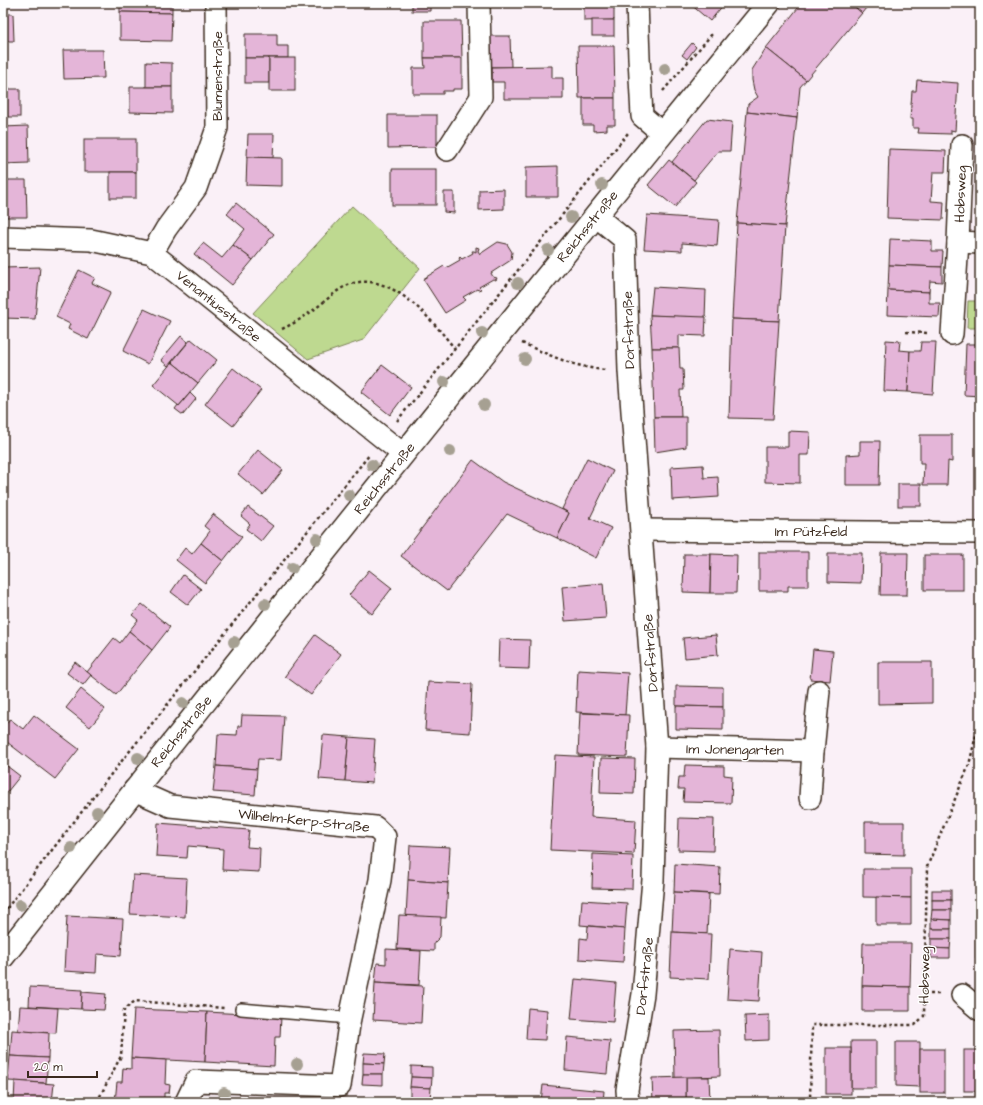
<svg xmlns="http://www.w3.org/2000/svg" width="983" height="1105" font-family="'Architects Daughter',sans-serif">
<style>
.green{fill:#bed990;stroke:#7c8257}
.building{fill:#e4b5d8;stroke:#3b2a1e}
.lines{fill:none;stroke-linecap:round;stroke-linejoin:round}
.lane-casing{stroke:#3b2a1e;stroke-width:14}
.street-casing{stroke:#3b2a1e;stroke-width:24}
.secondary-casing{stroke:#3b2a1e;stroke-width:25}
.path{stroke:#3b2a1e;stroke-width:2.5;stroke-dasharray:3 3;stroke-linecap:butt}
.lane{stroke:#fff;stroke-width:11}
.street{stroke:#fff;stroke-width:21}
.secondary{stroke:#fff;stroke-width:22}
.tree{fill:#a6a092}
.labels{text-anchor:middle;stroke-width:3;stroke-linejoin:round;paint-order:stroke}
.street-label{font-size:14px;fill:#3b2a1e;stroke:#fff}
</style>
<rect width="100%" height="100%" fill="#faf0f7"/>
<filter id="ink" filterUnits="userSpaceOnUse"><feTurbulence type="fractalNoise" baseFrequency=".025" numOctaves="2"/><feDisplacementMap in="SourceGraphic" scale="8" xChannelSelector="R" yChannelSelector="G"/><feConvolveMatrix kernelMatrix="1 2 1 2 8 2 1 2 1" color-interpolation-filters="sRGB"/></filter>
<g filter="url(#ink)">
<!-- green -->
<g class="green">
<polygon points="352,206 420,268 363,340 308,359 253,313"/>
<polygon points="968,301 980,301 980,328 967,328"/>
</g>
<!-- building -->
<g class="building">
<polygon points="120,3 172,3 172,13 120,12"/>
<rect x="412" y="3" width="18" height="8"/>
<polygon points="584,3 614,3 614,20 584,21"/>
<polygon points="689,3 722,3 724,4 710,21"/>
<polygon points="802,3 850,3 862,13 806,80 766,48"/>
<polygon points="850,3 870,3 862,13"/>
<polygon points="120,12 172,13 171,41 120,40"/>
<polygon points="3,14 13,14 14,41 3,41"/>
<rect x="592" y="20" width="22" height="16"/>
<polygon points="424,21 461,21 462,58 424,58"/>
<polygon points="245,34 277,34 277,46 288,46 288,58 245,58"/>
<polygon points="489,36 510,36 511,67 490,67"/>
<polygon points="692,43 696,47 687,59 682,55"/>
<polygon points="578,46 614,46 615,98 579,98"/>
<polygon points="766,48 806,80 800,87 797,118 747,112 748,104 758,97 754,90 752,80 752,70"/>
<polygon points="63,50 103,50 104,78 64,79"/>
<rect x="245" y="58" width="24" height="25"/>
<rect x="269" y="58" width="26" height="33"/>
<polygon points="424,58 462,58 462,89 453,89 453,91 443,91 443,94 413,94 413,68 425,68"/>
<polygon points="146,62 172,63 172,87 146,87"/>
<polygon points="552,66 552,78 563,78 563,99 504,99 504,82 492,82 492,67"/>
<polygon points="917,80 958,83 955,131 951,130 951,134 918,133 919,128 913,128 913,119 910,119 912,91 916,91"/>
<polygon points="130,87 172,87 172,113 130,112"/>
<rect x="3" y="89" width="17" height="28"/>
<polygon points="583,98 615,98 615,125 607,125 607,130 593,131 593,125 583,125"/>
<polygon points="747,112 797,118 785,226 737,223"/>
<polygon points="388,115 437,115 437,147 388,148"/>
<polygon points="707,119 732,122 730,151 718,151 694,180 672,162"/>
<polygon points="28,126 29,163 3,164 3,127"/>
<polygon points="248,134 274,134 273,158 247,157"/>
<rect x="84" y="139" width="52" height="33"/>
<polygon points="889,149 946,151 945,172 933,172 931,201 944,202 943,220 887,218"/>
<polygon points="247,157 282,158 282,186 246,185"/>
<polygon points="669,160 696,182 675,207 648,185"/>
<polygon points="558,166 558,197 526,197 526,167"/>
<rect x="392" y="169" width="44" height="36"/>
<rect x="110" y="172" width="26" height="26"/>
<polygon points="3,180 26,180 27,217 3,217"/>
<polygon points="504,189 504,209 479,210 479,190"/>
<polygon points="444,192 454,192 454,213 444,212"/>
<polygon points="236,203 274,234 253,260 233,245 245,229 227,214"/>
<polygon points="647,215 719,220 717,246 682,243 682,251 644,249"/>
<polygon points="737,223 785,226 779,321 732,319"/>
<polygon points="890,239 932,241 932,251 943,251 942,267 889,265"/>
<polygon points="498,242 507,244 512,252 511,260 491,273 493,277 497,278 496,280 493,279 479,287 481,289 478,290 477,289 463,297 466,300 445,313 423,279 444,266 446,268 460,260 459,258 460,257 462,259 473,253 472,251 474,251 476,252 476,247 479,248 478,251 480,254"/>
<polygon points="203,243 222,258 233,245 253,260 232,285 194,254"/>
<polygon points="889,265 942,267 942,282 930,281 929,292 888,290"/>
<polygon points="40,267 35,319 3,318 3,268"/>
<polygon points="79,270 95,278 92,283 111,292 88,339 68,329 70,324 56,317"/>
<polygon points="653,287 706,290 705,318 650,315"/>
<polygon points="888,290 929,292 929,303 940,303 939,317 887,315"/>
<polygon points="144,309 170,321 148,364 123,351"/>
<polygon points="650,315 706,317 705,336 679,335 679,348 652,348"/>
<polygon points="732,319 779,321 773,419 729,418"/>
<polygon points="181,336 188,342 168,366 161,360"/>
<polygon points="191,339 217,360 198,383 172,362"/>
<polygon points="886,340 900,341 899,350 910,351 908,392 884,391"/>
<polygon points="921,342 936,342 933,394 908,392 910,351 920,351"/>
<polygon points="966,344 980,344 980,396 964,395"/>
<polygon points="652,348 679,348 680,369 683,369 684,390 680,390 681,417 654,417"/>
<polygon points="172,362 198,383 179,406 153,385"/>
<polygon points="382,365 411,387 390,415 361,392"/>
<polygon points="233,368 261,390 233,426 205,404"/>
<polygon points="190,393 196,399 183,415 175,409 178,405 179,406"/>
<polygon points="654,417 686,417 686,447 655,452"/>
<polygon points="788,431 810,432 809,455 800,455 800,483 765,482 765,447 788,447"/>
<polygon points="920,435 952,435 952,462 948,461 947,485 923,485 924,463 920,463"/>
<polygon points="860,441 880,441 879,485 846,485 846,455 860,454"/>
<rect x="979" y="449" width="1" height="27"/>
<polygon points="258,450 283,470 263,495 238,474"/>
<polygon points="587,458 613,471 590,518 611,528 596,558 557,538 569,513 562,509"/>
<polygon points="473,460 503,482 569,513 557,538 507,514 447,591 401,556"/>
<polygon points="703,465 704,478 718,477 719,497 672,500 671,467"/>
<rect x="898" y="484" width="23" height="22"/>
<polygon points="248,507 273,526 261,541 246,529 250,524 241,516"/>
<polygon points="213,514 242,537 223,561 201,543 210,531 204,526"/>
<polygon points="201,543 223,561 205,583 176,560 185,548 192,554"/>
<polygon points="759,552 808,552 808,586 788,586 788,591 759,591"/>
<polygon points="828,553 862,553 861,583 828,582"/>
<polygon points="881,553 908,553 907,595 880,595"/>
<polygon points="684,554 711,554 710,593 683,592"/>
<polygon points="711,554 737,555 736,593 710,593"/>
<rect x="924" y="555" width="39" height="35"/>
<polygon points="369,570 392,588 372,614 349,595"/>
<polygon points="183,575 201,589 188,605 171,592"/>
<polygon points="603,583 606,618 565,621 562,587"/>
<polygon points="142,604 170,627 152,650 129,631 138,620 132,615"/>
<polygon points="129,631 152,650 116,695 87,672 114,638 120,643"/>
<polygon points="315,635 341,654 311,695 285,676"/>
<polygon points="716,635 718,655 685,658 683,638"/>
<polygon points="499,639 530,640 529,669 498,668"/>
<polygon points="813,649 833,651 830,681 810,679"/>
<polygon points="75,662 91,675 83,685 67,673"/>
<polygon points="878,662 932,662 932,703 878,704"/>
<polygon points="578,670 628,673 625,715 576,712"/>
<polygon points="428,682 472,684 470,733 425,730"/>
<polygon points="676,686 723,687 723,707 676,706"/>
<polygon points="81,689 105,709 90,727 66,708"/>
<polygon points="676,706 723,707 723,730 676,729"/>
<polygon points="580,713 629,715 627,757 578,755"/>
<polygon points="34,715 79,749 55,779 3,739 3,727 10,719 23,729"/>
<polygon points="242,715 284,716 281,760 258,759 257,769 216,766 218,734 237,735 238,726 241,726"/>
<polygon points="323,735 349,737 345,781 319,779"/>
<polygon points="349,737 375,739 372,783 345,781"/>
<polygon points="555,755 594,757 591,817 636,820 634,854 550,850"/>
<polygon points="601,758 635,759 634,794 600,793"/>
<polygon points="3,763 20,776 3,797"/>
<polygon points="685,765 724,766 724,775 732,776 731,803 683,802 684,789 678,789 679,777 684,777"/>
<polygon points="216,766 257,769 255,795 213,792"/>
<polygon points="679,818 714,819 713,851 678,850"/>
<polygon points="865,822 904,822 904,855 865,854"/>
<polygon points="158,823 249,830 247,847 260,848 259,872 222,870 223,849 188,846 187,858 156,856"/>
<polygon points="410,845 450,847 448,883 408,880"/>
<polygon points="593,854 633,856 632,889 592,888"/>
<polygon points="675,864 720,867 719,894 674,892"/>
<polygon points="863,869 911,869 911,898 863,897"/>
<polygon points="133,875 187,878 185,917 130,914"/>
<polygon points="408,880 448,883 446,918 406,916"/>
<rect x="932" y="890" width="19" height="10"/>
<rect x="977" y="890" width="3" height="10"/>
<polygon points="674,892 709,894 707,934 672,932"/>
<polygon points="876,897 911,898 911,925 876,925"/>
<polygon points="582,900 627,903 625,929 580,925"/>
<rect x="932" y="900" width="19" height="10"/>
<rect x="977" y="900" width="3" height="10"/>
<polygon points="932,910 951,910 951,920 931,919"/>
<rect x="977" y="910" width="3" height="9"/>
<polygon points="399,915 441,917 440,937 434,943 434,951 397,949"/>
<polygon points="67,916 123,919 121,956 97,954 96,973 64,971"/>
<polygon points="931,919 951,920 951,929 931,929"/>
<rect x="977" y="919" width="3" height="10"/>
<polygon points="588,926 625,929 623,962 579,959 580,938 587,939"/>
<rect x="931" y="929" width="20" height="10"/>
<polygon points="977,929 980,929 980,939 976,939"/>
<polygon points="672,932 711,934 709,979 670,977"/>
<polygon points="931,939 951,939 950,949 931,948"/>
<polygon points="976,939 980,939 980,949 976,948"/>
<polygon points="863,943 911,943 910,987 862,986"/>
<polygon points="931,948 950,949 950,958 931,958"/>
<polygon points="976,948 980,949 980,958 976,958"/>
<polygon points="386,949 421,951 419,985 375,983 377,963 386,964"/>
<polygon points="730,949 762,952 759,1001 727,999"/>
<polygon points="575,979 616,983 613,1022 571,1019"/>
<polygon points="375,983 423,986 421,1023 373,1020"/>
<polygon points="862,986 910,987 910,1011 862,1011"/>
<polygon points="30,987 82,990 81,1009 29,1006"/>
<polygon points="82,992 106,994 104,1010 81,1009"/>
<polygon points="20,1006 58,1008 56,1033 18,1031"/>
<polygon points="528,1008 547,1010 545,1040 526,1039"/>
<polygon points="134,1009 207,1012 205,1062 131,1058"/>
<polygon points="207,1012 281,1016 280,1037 275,1037 274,1066 205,1062"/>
<polygon points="769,1015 769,1040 746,1041 745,1016"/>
<polygon points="12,1030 49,1033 48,1058 10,1056"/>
<polygon points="719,1030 720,1076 675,1078 674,1031"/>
<polygon points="567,1037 610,1041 607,1074 565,1070"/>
<rect x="851" y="1041" width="25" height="47"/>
<polygon points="896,1042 920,1042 920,1087 896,1086"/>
<rect x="826" y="1048" width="25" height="46"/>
<rect x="920" y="1049" width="24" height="44"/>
<rect x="964" y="1050" width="16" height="41"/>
<polygon points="364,1053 385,1054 384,1064 363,1063"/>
<polygon points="10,1056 48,1058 46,1083 8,1081"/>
<polygon points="131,1058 166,1060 165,1084 170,1085 169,1093 164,1093 164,1102 115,1102 117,1082 122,1082 123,1068 131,1069"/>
<polygon points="363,1063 384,1064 383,1074 363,1074"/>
<polygon points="411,1066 432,1067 432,1078 411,1077"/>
<polygon points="363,1074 383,1074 383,1085 362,1084"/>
<polygon points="411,1077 432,1078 431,1088 410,1087"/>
<polygon points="686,1077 709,1077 710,1102 686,1102"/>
<polygon points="686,1077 686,1102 653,1102 652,1078"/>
<polygon points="15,1081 54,1084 52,1102 14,1102"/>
<polygon points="543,1085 604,1091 603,1102 541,1102"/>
<polygon points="410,1087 431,1088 430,1099 410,1097"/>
</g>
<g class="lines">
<!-- lane casing -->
<g class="lane-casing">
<polyline id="lane" points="241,1009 350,1018"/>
</g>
<!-- street casing -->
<g class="street-casing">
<g id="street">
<polyline points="637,3 639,58 642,116 662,133"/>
<polyline points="447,150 481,97 479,3"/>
<polyline points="596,216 625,240 629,371 657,747 653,880 643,994 627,1090 628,1102"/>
<polyline points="3,237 91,240 152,253 403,454"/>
<polyline points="958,242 980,243"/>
<polyline points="152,253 166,229 196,188 217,128 216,3"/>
<polyline points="952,334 958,242 962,145"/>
<polyline points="642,530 980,533"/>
<polyline points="657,747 813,751"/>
<polyline points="134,790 170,806 375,827 385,837 380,880 350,1018 340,1086 196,1081 186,1102"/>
<polyline points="810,798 813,751 819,691"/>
<polyline points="962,995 980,1010"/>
</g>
</g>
<!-- secondary casing -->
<g class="secondary-casing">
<path id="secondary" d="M3 957C255 637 511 319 769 3"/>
</g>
<!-- path -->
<g class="path">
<polyline points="663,91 712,34"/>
<path d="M282 329C297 322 309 314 321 304 329 298 337 290 346 286 388 266 432 320 455 349"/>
<polyline points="906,332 929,333"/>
<polyline points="974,335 980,335"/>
<path d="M522 343C549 355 576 368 606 370"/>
<polyline points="397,421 628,133"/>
<polyline points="3,913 112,773 370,454"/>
<polyline points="924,994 939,994"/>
<polyline points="97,1102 121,1056 124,1010 135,1001 225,1008"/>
<polyline points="808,1102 810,1099 812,1025 915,1025 924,1016 927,867 969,765 980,718"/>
</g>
<!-- lane -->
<use href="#lane" class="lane"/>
<!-- street -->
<use href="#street" class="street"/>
<!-- secondary -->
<use href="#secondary" class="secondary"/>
</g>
<!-- trees -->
<g class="tree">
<circle cx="665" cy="69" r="6"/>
<circle cx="602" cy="185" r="6"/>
<circle cx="571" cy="217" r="6"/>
<circle cx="548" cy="250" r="6"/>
<circle cx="518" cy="283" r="6"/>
<circle cx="482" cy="333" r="6"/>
<circle cx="525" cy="359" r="6"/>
<circle cx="444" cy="382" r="6"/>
<circle cx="484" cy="405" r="6"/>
<circle cx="450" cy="451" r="6"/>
<circle cx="372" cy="465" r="6"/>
<circle cx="349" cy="495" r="6"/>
<circle cx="317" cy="539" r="6"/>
<circle cx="292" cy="568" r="6"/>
<circle cx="265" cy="604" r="6"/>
<circle cx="234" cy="642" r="6"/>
<circle cx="183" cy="703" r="6"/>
<circle cx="138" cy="758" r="6"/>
<circle cx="97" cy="812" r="6"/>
<circle cx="71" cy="848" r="6"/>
<circle cx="20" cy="905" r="6"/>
<circle cx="297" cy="1064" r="6"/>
<circle cx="224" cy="1093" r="6"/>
</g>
</g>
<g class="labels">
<!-- street labels -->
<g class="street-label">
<text transform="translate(217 76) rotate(-90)" y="5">Blumenstraße</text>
<text transform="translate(960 194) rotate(-88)" y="5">Hobsweg</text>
<text transform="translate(587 226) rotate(-51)" y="5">Reichsstraße</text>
<text transform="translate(219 306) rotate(39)" y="5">Venantiusstraße</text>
<text transform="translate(628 330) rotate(-92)" y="5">Dorfstraße</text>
<text transform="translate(384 478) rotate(-51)" y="5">Reichsstraße</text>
<text x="811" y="536">Im Pützfeld</text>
<text transform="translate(650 653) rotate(-94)" y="5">Dorfstraße</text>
<text transform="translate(181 731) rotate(-51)" y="5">Reichsstraße</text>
<text transform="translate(735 749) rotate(1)" y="5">Im Jonengarten</text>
<text transform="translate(304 820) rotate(6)" y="5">Wilhelm-Kerp-Straße</text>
<text transform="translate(924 975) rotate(-89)" y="5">Hobsweg</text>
<text transform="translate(644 976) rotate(-84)" y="5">Dorfstraße</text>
</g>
</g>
<!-- margin -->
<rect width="983" height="1105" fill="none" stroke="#fff" stroke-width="16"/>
<rect x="8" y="8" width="967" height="1089" fill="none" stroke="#3b2a1e" stroke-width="1.5" filter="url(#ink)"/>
<!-- scale -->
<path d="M28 1071v6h69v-6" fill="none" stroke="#3b2a1e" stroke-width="2"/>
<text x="34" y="1071" font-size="12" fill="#3b2a1e" stroke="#ffffff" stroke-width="3" paint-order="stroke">20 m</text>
</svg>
